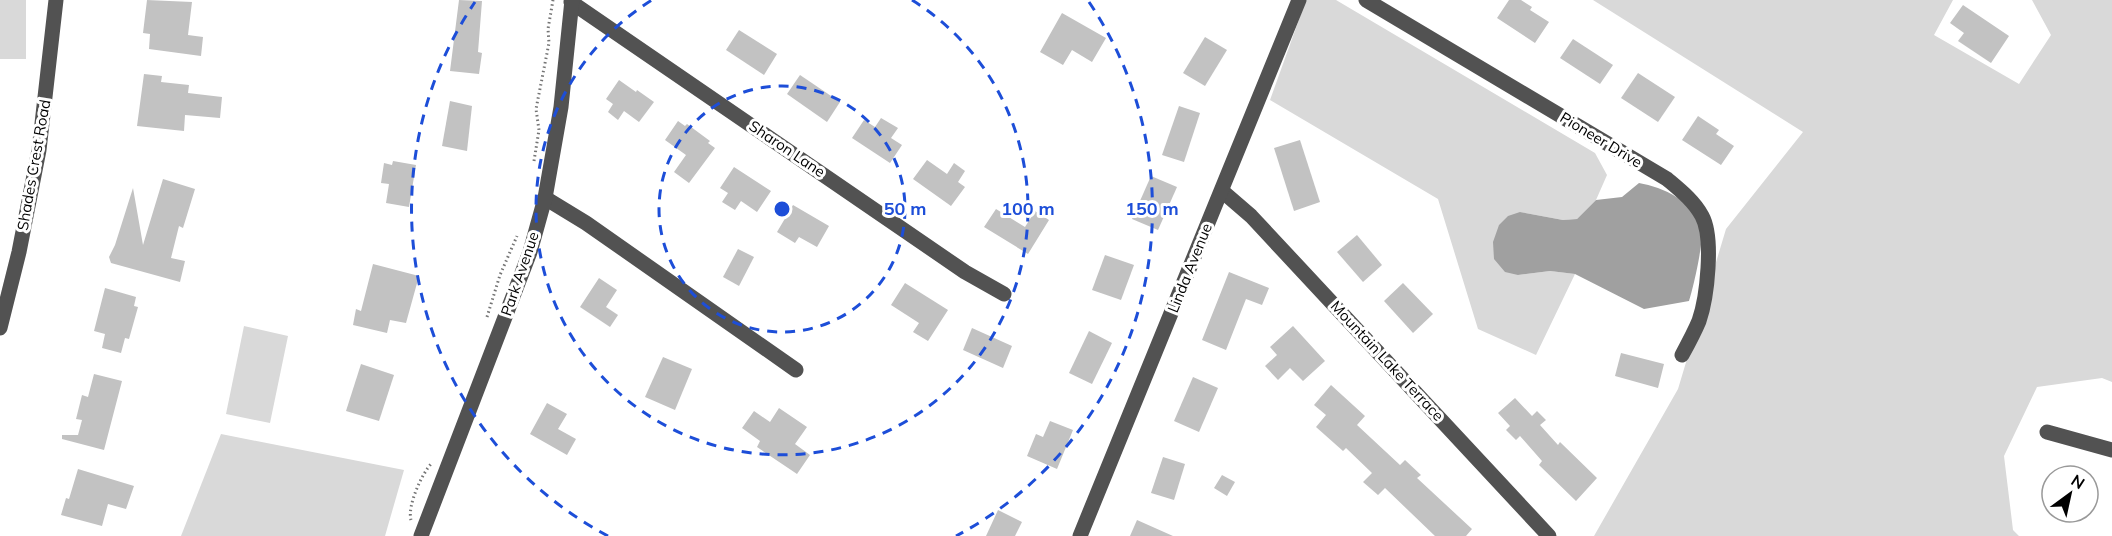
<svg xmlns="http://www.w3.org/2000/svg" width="2112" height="536" font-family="Mulish,sans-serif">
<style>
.green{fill:#d9d9d9}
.water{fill:#a0a0a0}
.building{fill:#c2c2c2}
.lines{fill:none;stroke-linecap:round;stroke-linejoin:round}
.path{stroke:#747474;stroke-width:3;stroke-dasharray:1.5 3;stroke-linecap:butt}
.minor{stroke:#525252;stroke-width:15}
.ring{fill:none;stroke:#1d4ed8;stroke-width:3;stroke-dasharray:10 8}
.labels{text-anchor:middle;stroke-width:6;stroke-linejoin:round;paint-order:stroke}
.street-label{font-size:15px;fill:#000;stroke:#fff}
.centre{fill:#1d4ed8;stroke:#fff;stroke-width:3}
.ring-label{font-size:18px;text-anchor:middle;font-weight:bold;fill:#1d4ed8;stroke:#fff;stroke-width:6;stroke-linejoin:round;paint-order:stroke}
</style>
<rect width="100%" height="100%" fill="#fff"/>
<!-- green -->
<g class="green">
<rect x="0" y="0" width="26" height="59"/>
<polygon points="1306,0 1336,0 1595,153 1607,175 1596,200 1577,219 1563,220 1520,212 1518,275 1550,271 1575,274 1536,355 1478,329 1438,199 1270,100"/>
<polygon points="1593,0 1953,0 1934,35 2019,84 2051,35 2032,0 2112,0 2112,382 2102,378 2037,387 2004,456 2013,530 2019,536 1594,536 1678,389 1726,229 1803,132"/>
<polygon points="244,326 288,336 270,423 226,414"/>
<polygon points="221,434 404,470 385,536 181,536"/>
</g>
<!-- water -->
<path class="water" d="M1639 183C1663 187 1695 202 1701 227 1705 238 1693 289 1689 301L1644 309 1575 274 1550 271 1518 275 1505 272 1494 259 1493 242 1499 225 1508 216 1520 212 1563 220 1577 219 1596 200 1622 197Z"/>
<!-- building -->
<g class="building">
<polygon points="147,0 192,2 188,35 203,37 201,56 149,49 150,34 143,33"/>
<polygon points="459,0 482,1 478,52 482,53 479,74 450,71"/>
<polygon points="1509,0 1521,0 1532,7 1530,10 1549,22 1535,43 1497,18"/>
<polygon points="1963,5 2009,36 1991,63 1958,41 1964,33 1950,23"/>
<polygon points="1062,13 1106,38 1092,62 1072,50 1063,65 1040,52"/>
<polygon points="739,30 777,54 764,75 726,50"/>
<polygon points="1205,37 1227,50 1205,86 1183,73"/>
<polygon points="1573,39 1613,65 1600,84 1560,58"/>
<polygon points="1638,73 1675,97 1658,122 1621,98"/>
<polygon points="144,74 162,76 161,82 189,85 188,93 222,97 220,118 185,115 184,131 137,126"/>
<polygon points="800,75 840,102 827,122 787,94"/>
<polygon points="619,80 636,92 637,90 654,102 639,122 624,111 618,120 608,112 613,104 606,99"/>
<polygon points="450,101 472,106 467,151 442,146"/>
<polygon points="1179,106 1200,113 1184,162 1162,155"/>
<polygon points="1698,116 1719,130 1716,134 1734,146 1721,165 1682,140"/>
<polygon points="881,118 898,128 891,138 902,145 890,163 852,138 864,120 875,127"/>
<polygon points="678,121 685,126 687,124 710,141 708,143 715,148 689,183 674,172 686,155 665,140"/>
<polygon points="1300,140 1320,202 1294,211 1274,148"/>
<polygon points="927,160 947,174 954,163 965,171 958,182 965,187 951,206 913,179"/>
<polygon points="393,161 416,165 409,207 386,203 389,184 381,183 384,163 392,165"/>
<polygon points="734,167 771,191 757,212 741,201 735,210 722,202 728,193 720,188"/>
<polygon points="1151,176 1177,187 1158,230 1132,219"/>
<polygon points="163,179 195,189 183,228 179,226 171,258 185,261 180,282 111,263 109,257 115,245 133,188 143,245"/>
<polygon points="793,205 829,226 817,247 799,237 795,243 777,232"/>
<polygon points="996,209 1025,227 1035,211 1049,220 1028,254 984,227"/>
<polygon points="1357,235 1382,265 1363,282 1337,252"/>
<polygon points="738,249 754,257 739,286 723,277"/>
<polygon points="1105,255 1134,265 1121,300 1092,290"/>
<polygon points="373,264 419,276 406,323 390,320 387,333 353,325 356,309 361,311"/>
<polygon points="1229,272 1269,288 1262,305 1246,299 1226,350 1202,340"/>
<polygon points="599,278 617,290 606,307 618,315 610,327 580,307"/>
<polygon points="905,283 948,310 928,341 913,332 919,323 891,305"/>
<polygon points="1403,283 1433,314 1413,333 1384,301"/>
<polygon points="105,288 136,297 134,306 138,307 129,339 125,338 121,353 102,348 105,334 94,331"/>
<polygon points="1293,326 1325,361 1303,381 1290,368 1278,380 1265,366 1277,355 1270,347"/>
<polygon points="972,328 1012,346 1003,368 963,350"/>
<polygon points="1089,331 1112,343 1092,384 1069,373"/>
<polygon points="1621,353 1664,364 1658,388 1615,376"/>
<polygon points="663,357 692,369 675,410 645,397"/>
<polygon points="361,364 394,375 379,421 346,411"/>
<polygon points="94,374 122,381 104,450 62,439 62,435 78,435 82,420 76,419 82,395 88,397"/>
<polygon points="1193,377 1218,388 1199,432 1174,421"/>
<polygon points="1331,385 1365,416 1357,425 1400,465 1405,460 1421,475 1417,478 1472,529 1466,536 1435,536 1385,488 1378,495 1363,482 1372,473 1346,448 1343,451 1316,427 1326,415 1314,405"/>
<polygon points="1515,398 1532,416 1537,411 1546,420 1540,425 1558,445 1560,442 1597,478 1576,501 1539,465 1542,461 1520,436 1516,440 1506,430 1510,426 1498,413"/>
<polygon points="547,403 567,414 558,429 576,439 567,455 530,434"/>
<polygon points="779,408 807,427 795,444 810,455 797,474 757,447 760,441 742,428 754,411 770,422"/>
<polygon points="1050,421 1073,430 1057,469 1027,456 1036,434 1043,437"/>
<polygon points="1163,457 1185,464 1174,500 1151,493"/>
<polygon points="78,469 134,486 126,509 108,504 102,526 61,515 66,498 69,499"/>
<polygon points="1222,475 1235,482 1227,496 1214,488"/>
<polygon points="998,510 1022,522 1015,536 986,536"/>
<polygon points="1137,520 1173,536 1130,536"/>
</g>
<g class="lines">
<!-- path -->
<g class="path">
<polyline points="534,161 539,130 536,109 549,43 548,29 553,0"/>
<polyline points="487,317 500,275 517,236"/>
<path d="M411 520C407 506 422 473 432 463"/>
</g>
<!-- minor -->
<g class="minor">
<path d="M1366 0 1667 179C1680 190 1694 201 1702 216 1714 238 1707 298 1699 321 1694 333 1688 344 1682 355"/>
<polyline points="571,2 965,272 1004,294"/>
<polyline points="1222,191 1251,216 1549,536"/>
<polyline points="545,198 586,223 796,370"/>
<polyline points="0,328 19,252 39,150 56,0"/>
<polyline points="2047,432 2112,450"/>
<polyline points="421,536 530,252 545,198 561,107 572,0"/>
<polyline points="1080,536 1299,0"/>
</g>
</g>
<!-- distance rings -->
<g class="ring">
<circle cx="782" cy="209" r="123"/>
<path d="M912 0A246 246 0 1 1 652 0"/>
<path d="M608 536A370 370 0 0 1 475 2M1089 2A370 370 0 0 1 956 536"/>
</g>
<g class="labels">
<!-- street labels -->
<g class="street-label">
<text transform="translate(1601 140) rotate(31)" y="5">Pioneer Drive</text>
<text transform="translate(787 149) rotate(34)" y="5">Sharon Lane</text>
<text transform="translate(34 165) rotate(-80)" y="5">Shades Crest Road</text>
<text transform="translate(1190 268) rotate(-68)" y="5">Linda Avenue</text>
<text transform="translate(520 274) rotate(-71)" y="5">Park Avenue</text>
<text transform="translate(1387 361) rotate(47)" y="5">Mountain Lake Terrace</text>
</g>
</g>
<circle cx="782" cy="209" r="9" class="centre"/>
<g class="ring-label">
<text x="905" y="215">50 m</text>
<text x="1028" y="215">100 m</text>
<text x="1152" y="215">150 m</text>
</g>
<!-- north arrow -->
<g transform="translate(2070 494) rotate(33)"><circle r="28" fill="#ffffff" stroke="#999999" stroke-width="1.5"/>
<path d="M0-4.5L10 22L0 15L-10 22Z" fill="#000000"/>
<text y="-9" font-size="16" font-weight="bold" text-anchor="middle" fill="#000000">N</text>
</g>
</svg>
